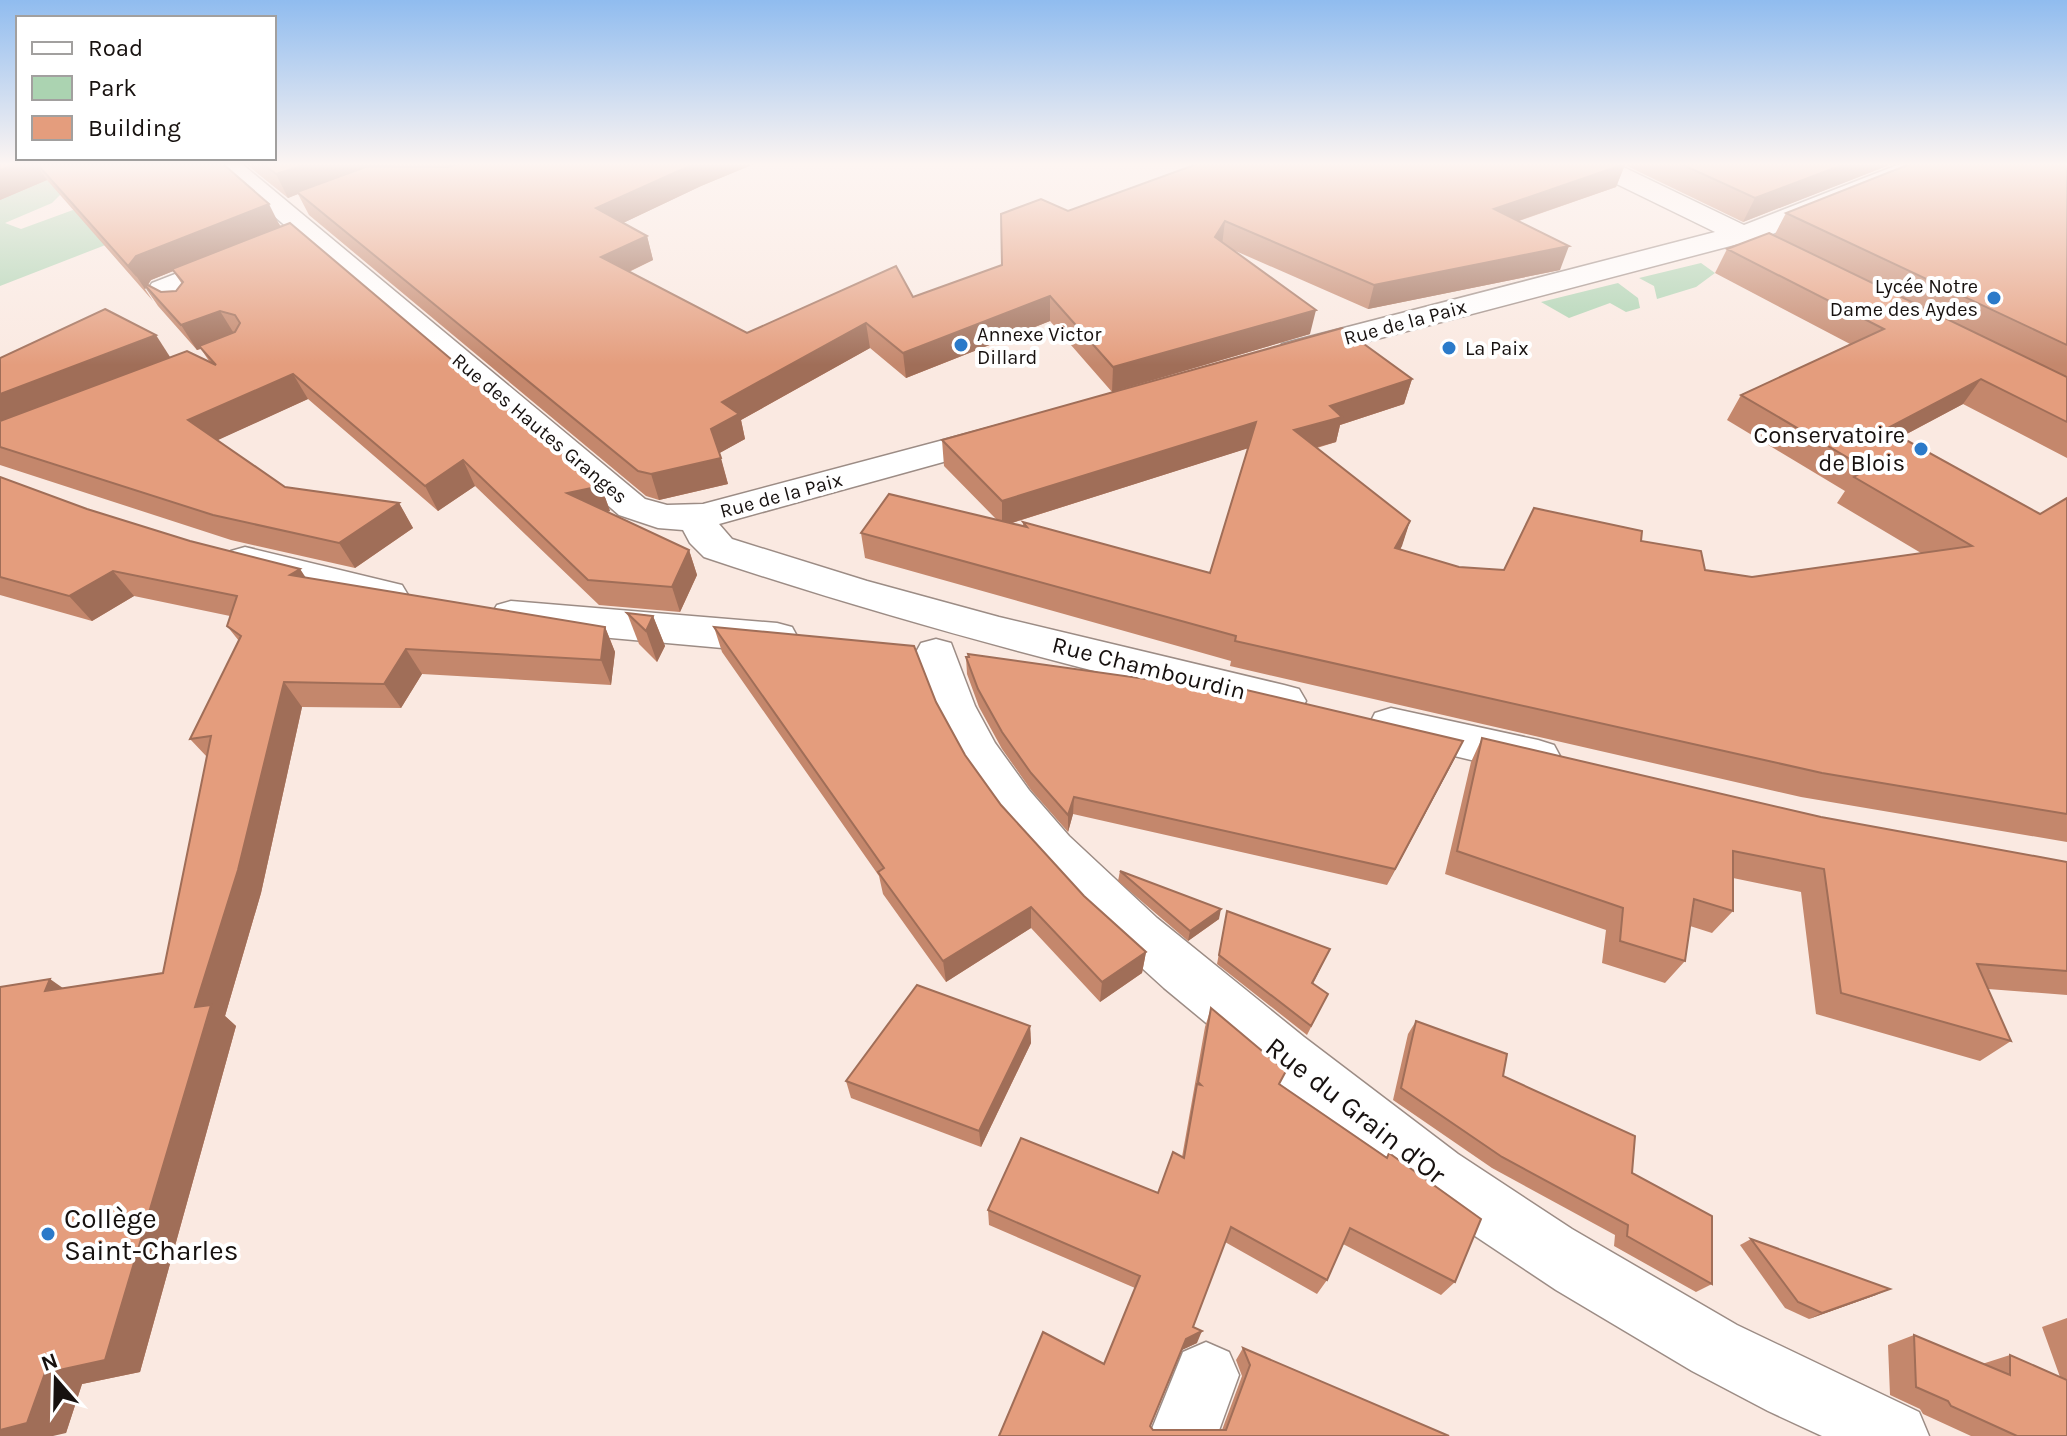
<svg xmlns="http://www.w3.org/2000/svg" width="2067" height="1436" font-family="Karla,sans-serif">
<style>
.green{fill:#abd3b1}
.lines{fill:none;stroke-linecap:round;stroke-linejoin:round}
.minor-casing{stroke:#9c8c85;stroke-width:3}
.minor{fill:#fff;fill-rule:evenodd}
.wall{fill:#c4876c;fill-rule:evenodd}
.shaded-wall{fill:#a06e58}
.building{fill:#e49d7d;stroke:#a06e58;stroke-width:2}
.poi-dot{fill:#2b7ac9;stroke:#fff;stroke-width:3}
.labels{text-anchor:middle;stroke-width:8;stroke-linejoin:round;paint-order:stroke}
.far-poi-label{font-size:20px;fill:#17110f;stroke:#fff;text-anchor:start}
.far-street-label{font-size:20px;fill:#17110f;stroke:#fff}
.poi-label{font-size:24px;fill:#17110f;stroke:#fff;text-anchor:end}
.street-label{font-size:24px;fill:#17110f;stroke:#fff}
.near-street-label{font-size:28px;fill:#17110f;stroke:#fff}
.near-poi-label{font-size:28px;fill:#17110f;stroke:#fff;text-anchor:start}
</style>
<rect width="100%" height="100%" fill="#fae9e1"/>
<!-- green -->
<g class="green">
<polygon points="11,164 68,187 52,203 5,223 21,229 73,210 144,230 0,286 0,170"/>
<polygon points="1701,263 1715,273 1696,287 1657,299 1654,286 1639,278"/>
<polygon points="1618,283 1638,298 1640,308 1626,312 1610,303 1569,318 1541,302"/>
</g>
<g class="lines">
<!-- minor casing -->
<g class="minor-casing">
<g id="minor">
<path d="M214 164H242L645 499 667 505 703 504 1000 425 1012 429 1017 436 1012 443 719 524 732 539 867 581 999 617 1284 685 1299 689 1306 701 1299 713 1284 717C1089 672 895 621 704 557L690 543 683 530 658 528 619 515Z"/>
<polygon points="1584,164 1617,164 1744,225 1900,164 1935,164 1931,170 1765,237 1767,240 1763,246 1753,249 1738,244 1293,361 1282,358 1277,351 1282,344 1715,232 1588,170"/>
<path d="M234 251 244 254 249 260 244 266 182 292 195 307 191 313C170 319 159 305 148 289L152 283Z"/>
<polygon points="245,547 402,585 408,595 402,605 388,609 231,569 226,560 231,551"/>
<polygon points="511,601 777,623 792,627 798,638 792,649 777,653 511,629 497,625 491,615 497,605"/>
<polygon points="936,639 951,643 975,706 995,743 1029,790 1069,836 1157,918 1304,1037 1458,1154 1572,1229 1737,1325 1919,1412 1929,1436 1822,1436 1768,1411 1692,1371 1556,1290 1475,1236 1386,1172 1164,988 1077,909 1035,864 996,817 963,768 931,706 915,654 921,643"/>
<polygon points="1391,708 1538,740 1554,745 1561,758 1554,771 1538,776 1375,737 1369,725 1375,713"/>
<polygon points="1206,1342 1229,1352 1239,1375 1217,1436 1149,1436 1183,1352"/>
</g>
</g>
<!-- minor -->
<use href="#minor" class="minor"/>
</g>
<!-- wall -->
<g class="wall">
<path d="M0 164H223L281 226 601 486 610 511 607 512 689 550 697 575 680 612 599 605 475 486 438 511 308 399 217 440 285 487 399 503 413 528 355 568 231 540 0 465V358L171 357 209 361 201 349 197 350 158 306 146 288 145 289 153 301 47 180 0 200ZM173 271 182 284 176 291 161 292 148 285 151 280Z"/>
<path d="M246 164H754L701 186 623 223 647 236 653 260 629 272 747 333 913 297 1002 265 1068 211 1197 164H1892L1743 222 1625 165 1616 187 1519 221 1560 270 1368 309 1231 249 1310 334 1112 392 1050 321 906 378 870 348 741 420 745 439 719 453 728 484 659 500 646 496 309 215 298 194 288 198ZM399 165 427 166H390Z"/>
<path d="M2067 164V458L1963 404 1901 437 2040 514 2067 498V842L1801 797 1230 666 1231 661 865 558 861 533 996 519 944 466 942 440 1412 379 1404 404 1340 425 1336 442 1317 448 1410 521 1400 550 1459 567 1504 570 1641 541 1705 570 1752 577 1921 553 1837 503 1845 491 1727 420 1741 395 1850 344 1715 273 1727 249 1774 236 1786 213ZM1248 448 1210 573 1023 522V526L1012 523Z"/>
<polygon points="0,477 87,509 190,541 300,569 305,578 605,627 615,652 611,685 422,674 401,708 302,707 261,893 225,1016 236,1026 140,1372 82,1384 66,1433 63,988 163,973 207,757 190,739 239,641 227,626 230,616 134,596 92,621 0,595"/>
<polygon points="627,613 653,616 665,646 657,662 639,644"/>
<polygon points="714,627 936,702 965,755 1001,805 1084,896 1146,952 1142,973 1100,1002 1031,928 946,982 883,894 879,876 722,652"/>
<polygon points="966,657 1455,758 1387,885 1073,814 1068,832 1031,790 1002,749 979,707 967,674"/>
<polygon points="1482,738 1821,817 2067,862 2067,995 1988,989 2011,1041 1980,1061 1816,1014 1801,892 1733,878 1733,911 1712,933 1690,926 1685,961 1665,983 1602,963 1606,930 1445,874 1471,762"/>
<polygon points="1120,871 1219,919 1188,941 1118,881"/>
<polygon points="1227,911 1330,949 1313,984 1328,994 1307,1035 1217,964"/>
<polygon points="1211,1008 1280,1085 1386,1157 1389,1153 1455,1282 1441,1295 1343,1244 1327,1280 1317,1294 1225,1242 1193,1327 1197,1343 1181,1350 1150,1426 1153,1430 1222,1430 1242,1376 1236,1360 1243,1348 1449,1436 999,1436 1104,1364 1135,1288 989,1225 988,1210 1158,1193 1182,1157 1205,1027"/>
<polygon points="1416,1021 1503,1076 1632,1173 1712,1284 1696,1292 1614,1246 1615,1235 1492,1168 1393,1100 1408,1034"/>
<polygon points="1030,1026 1031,1043 981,1147 851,1098 846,1081"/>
<polygon points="1751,1239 1876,1295 1809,1319 1785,1308 1740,1245"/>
<polygon points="2067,1318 2067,1436 1971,1436 1923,1414 1920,1409 1890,1395 1888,1345 1914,1335 1982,1364 2010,1355 2060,1377 2042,1327"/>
</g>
<!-- shaded-wall -->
<g class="shaded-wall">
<polygon points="15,164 36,164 47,180 0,200 0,170"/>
<polygon points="308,164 399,164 399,165 374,168 297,192 298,194 288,198 276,174"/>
<polygon points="694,164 754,164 701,186 604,232 596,208"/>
<polygon points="1625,164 1616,187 1486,232 1494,209"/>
<polygon points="1845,164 1892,164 1743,222 1755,198"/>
<polygon points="269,204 281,228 151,280 146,287 142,282 146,288 145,289 129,265 136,256"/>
<polygon points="1225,221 1222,245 1215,237"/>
<polygon points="647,236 653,260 609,281 601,257"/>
<polygon points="1569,246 1560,270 1368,309 1374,285"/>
<polygon points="1050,296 1050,321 906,378 903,353"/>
<polygon points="1316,310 1310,334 1112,392 1113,367"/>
<polygon points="220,311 235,335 197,350 181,325"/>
<polygon points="866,323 870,348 741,420 745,439 718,454 711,429 722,402"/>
<polygon points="156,335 172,360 0,427 0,394"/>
<polygon points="293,374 308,399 205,446 188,420"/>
<polygon points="1412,379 1404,404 1340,425 1336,442 1288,455 1294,430 1330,406"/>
<polygon points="1981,379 1963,404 1869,454 1886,429"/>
<polygon points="1256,422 1252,447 1002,526 1002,501"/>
<polygon points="721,458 728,484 659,500 651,474"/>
<polygon points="463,460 475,486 438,511 425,486"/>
<polygon points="601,486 610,511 577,519 567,493"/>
<polygon points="399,503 413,528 355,568 339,543"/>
<polygon points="1410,521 1402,546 1387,574 1395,548"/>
<polygon points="689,550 697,575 680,612 672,587"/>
<polygon points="300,569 317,594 290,575"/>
<polygon points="113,571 134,596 92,621 69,596"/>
<polygon points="653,616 665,646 657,662 646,631"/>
<polygon points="605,627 615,652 611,685 601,660"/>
<polygon points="406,649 422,674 401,708 384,684"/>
<polygon points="284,682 302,707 261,893 225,1016 236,1026 140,1372 82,1384 66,1433 53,1436 0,1436 0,1430 45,1373 195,1007"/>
<polygon points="1463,741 1455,758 1387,885 1395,869"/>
<polygon points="1074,797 1073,814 1068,832 1068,815"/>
<polygon points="1031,907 1031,928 946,982 943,961"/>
<polygon points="1221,909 1219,919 1188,941 1190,931"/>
<polygon points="1146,952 1142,973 1100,1002 1102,982"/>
<polygon points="50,979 80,1000 45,991"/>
<polygon points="1030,1026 1031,1043 981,1147 979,1131"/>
<polygon points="1890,1289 1876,1295 1809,1319 1822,1313"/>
<polygon points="1202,1331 1197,1343 1180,1351 1186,1339"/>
</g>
<!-- building -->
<g class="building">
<polygon points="0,164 15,164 0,170"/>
<polygon points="37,164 223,164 269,204 136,256 129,265 137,276"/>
<polygon points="263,164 308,164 276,174"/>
<polygon points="460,164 694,164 596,208 647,236 601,257 747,333 896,266 913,297 1002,265 1001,214 1041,199 1068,211 1197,164 1625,164 1494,209 1569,246 1374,285 1225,221 1215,237 1316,310 1113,367 1050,296 903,353 866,323 722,402 739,414 711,429 721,458 651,474 638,471 297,192 368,166 447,167"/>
<polygon points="1681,164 1845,164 1755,198"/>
<polygon points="1910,164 2067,164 2067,345 1786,213"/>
<polygon points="290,223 601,486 567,493 689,550 672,587 588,580 463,460 425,486 293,374 188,420 285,487 399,503 339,543 213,515 0,447 0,421 187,351 216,365 199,346 235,332 240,323 235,315 220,311 181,325 142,282 161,292 176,291 183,282 172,269"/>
<polygon points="1769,233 2067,377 2067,422 1981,379 1886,429 2040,514 2067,498 2067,814 1822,773 1235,641 1236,636 861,533 889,494 1027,527 1023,522 1210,573 1256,422 1002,501 942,440 1342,328 1412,379 1330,406 1342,417 1294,430 1410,521 1395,548 1459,567 1504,570 1534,508 1642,531 1641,541 1701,551 1705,570 1752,577 1972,546 1854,477 1867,469 1741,395 1884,329 1727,249"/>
<polygon points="105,309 156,335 0,394 0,358"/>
<polygon points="0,477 87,509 190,541 300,569 290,575 605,627 601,660 406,649 384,684 284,682 238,870 195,1007 211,1005 105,1360 45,1373 27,1423 0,1430 0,987 50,979 45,991 163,973 211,736 190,739 241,636 227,626 237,596 113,571 69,596 0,577"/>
<polygon points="627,613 653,616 646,631"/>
<polygon points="714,627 914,646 936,702 965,755 1001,805 1084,896 1146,952 1102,982 1031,907 943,961 878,872 884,868"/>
<polygon points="968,654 1224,690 1225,685 1463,741 1395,869 1074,797 1068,815 1031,773 1002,732 978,689 966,657 969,657"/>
<polygon points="1482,738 1821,817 2067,862 2067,971 1977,964 2011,1041 1841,993 1824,869 1733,851 1733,911 1694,899 1685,961 1620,941 1623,908 1457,851"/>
<polygon points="1120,871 1221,909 1190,931"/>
<polygon points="1227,911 1330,949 1312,983 1328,994 1311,1026 1219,955"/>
<polygon points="917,985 1030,1026 979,1131 846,1081"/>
<polygon points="1211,1008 1286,1071 1279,1084 1387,1158 1389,1153 1481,1219 1455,1282 1350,1228 1327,1280 1231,1227 1193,1327 1202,1331 1186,1339 1150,1426 1153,1430 1226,1430 1250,1365 1243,1348 1449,1436 999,1436 1043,1332 1104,1364 1140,1276 988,1210 1021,1138 1158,1193 1173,1152 1184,1158 1197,1084 1201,1085 1198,1082"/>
<polygon points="1416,1021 1507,1054 1503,1076 1635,1136 1632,1173 1712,1216 1712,1284 1627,1236 1628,1225 1502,1157 1401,1088"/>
<polygon points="1751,1239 1890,1289 1822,1313 1798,1302"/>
<polygon points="1914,1335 2010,1375 2010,1355 2067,1380 2067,1436 2017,1436 1951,1406 1948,1401 1916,1387"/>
</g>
<!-- sky -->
<linearGradient id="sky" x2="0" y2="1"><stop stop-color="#90bcef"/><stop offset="0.45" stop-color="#fdf5f2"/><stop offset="1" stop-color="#fdf5f2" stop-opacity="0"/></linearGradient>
<rect width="2067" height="365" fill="url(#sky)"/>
<!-- markers -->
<g class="poi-dot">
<circle cx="1994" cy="298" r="8"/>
<circle cx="961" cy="345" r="8"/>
<circle cx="1449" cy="348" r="8"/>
<circle cx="1921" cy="449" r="8"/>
<circle cx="48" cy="1234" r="8"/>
</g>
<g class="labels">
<!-- far-poi labels -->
<g class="far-poi-label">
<text x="1978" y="293" text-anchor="end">Lycée Notre<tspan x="1978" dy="23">Dame des Aydes</tspan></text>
<text x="977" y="341">Annexe Victor<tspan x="977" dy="23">Dillard</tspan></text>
<text x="1465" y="355">La Paix</text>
</g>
<!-- far-street labels -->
<g class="far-street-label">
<text transform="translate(1405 322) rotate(-15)" y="7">Rue de la Paix</text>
<text transform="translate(540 428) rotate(40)" y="7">Rue des Hautes Granges</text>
<text transform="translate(781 495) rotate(-15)" y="7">Rue de la Paix</text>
</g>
<!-- poi labels -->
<g class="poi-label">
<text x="1905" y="443">Conservatoire<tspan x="1905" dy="28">de Blois</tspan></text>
</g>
<!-- street labels -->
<g class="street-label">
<text transform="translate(1149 668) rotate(14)" y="8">Rue Chambourdin</text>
</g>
<!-- near-street labels -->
<g class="near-street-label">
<text transform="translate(1356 1110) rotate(38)" y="10">Rue du Grain d'Or</text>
</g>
<!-- near-poi labels -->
<g class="near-poi-label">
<text x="64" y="1228">Collège<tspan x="64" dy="32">Saint-Charles</tspan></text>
</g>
</g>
<!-- legend -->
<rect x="16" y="16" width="260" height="144" fill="#ffffff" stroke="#a2a09f" stroke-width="2"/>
<rect x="32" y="42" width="40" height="12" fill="#ffffff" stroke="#a2a09f" stroke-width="2"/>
<text x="88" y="56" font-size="24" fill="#17110f">Road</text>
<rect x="32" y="76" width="40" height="24" fill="#abd3b1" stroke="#a2a09f" stroke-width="2"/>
<text x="88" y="96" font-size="24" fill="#17110f">Park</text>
<rect x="32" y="116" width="40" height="24" fill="#e49d7d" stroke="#a2a09f" stroke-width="2"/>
<text x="88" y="136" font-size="24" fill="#17110f">Building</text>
<!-- north arrow -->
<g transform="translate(56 1380) rotate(340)" stroke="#ffffff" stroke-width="6" paint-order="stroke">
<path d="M0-6L14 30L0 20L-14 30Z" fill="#17110f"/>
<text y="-12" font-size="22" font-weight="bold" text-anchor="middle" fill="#17110f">N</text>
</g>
</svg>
